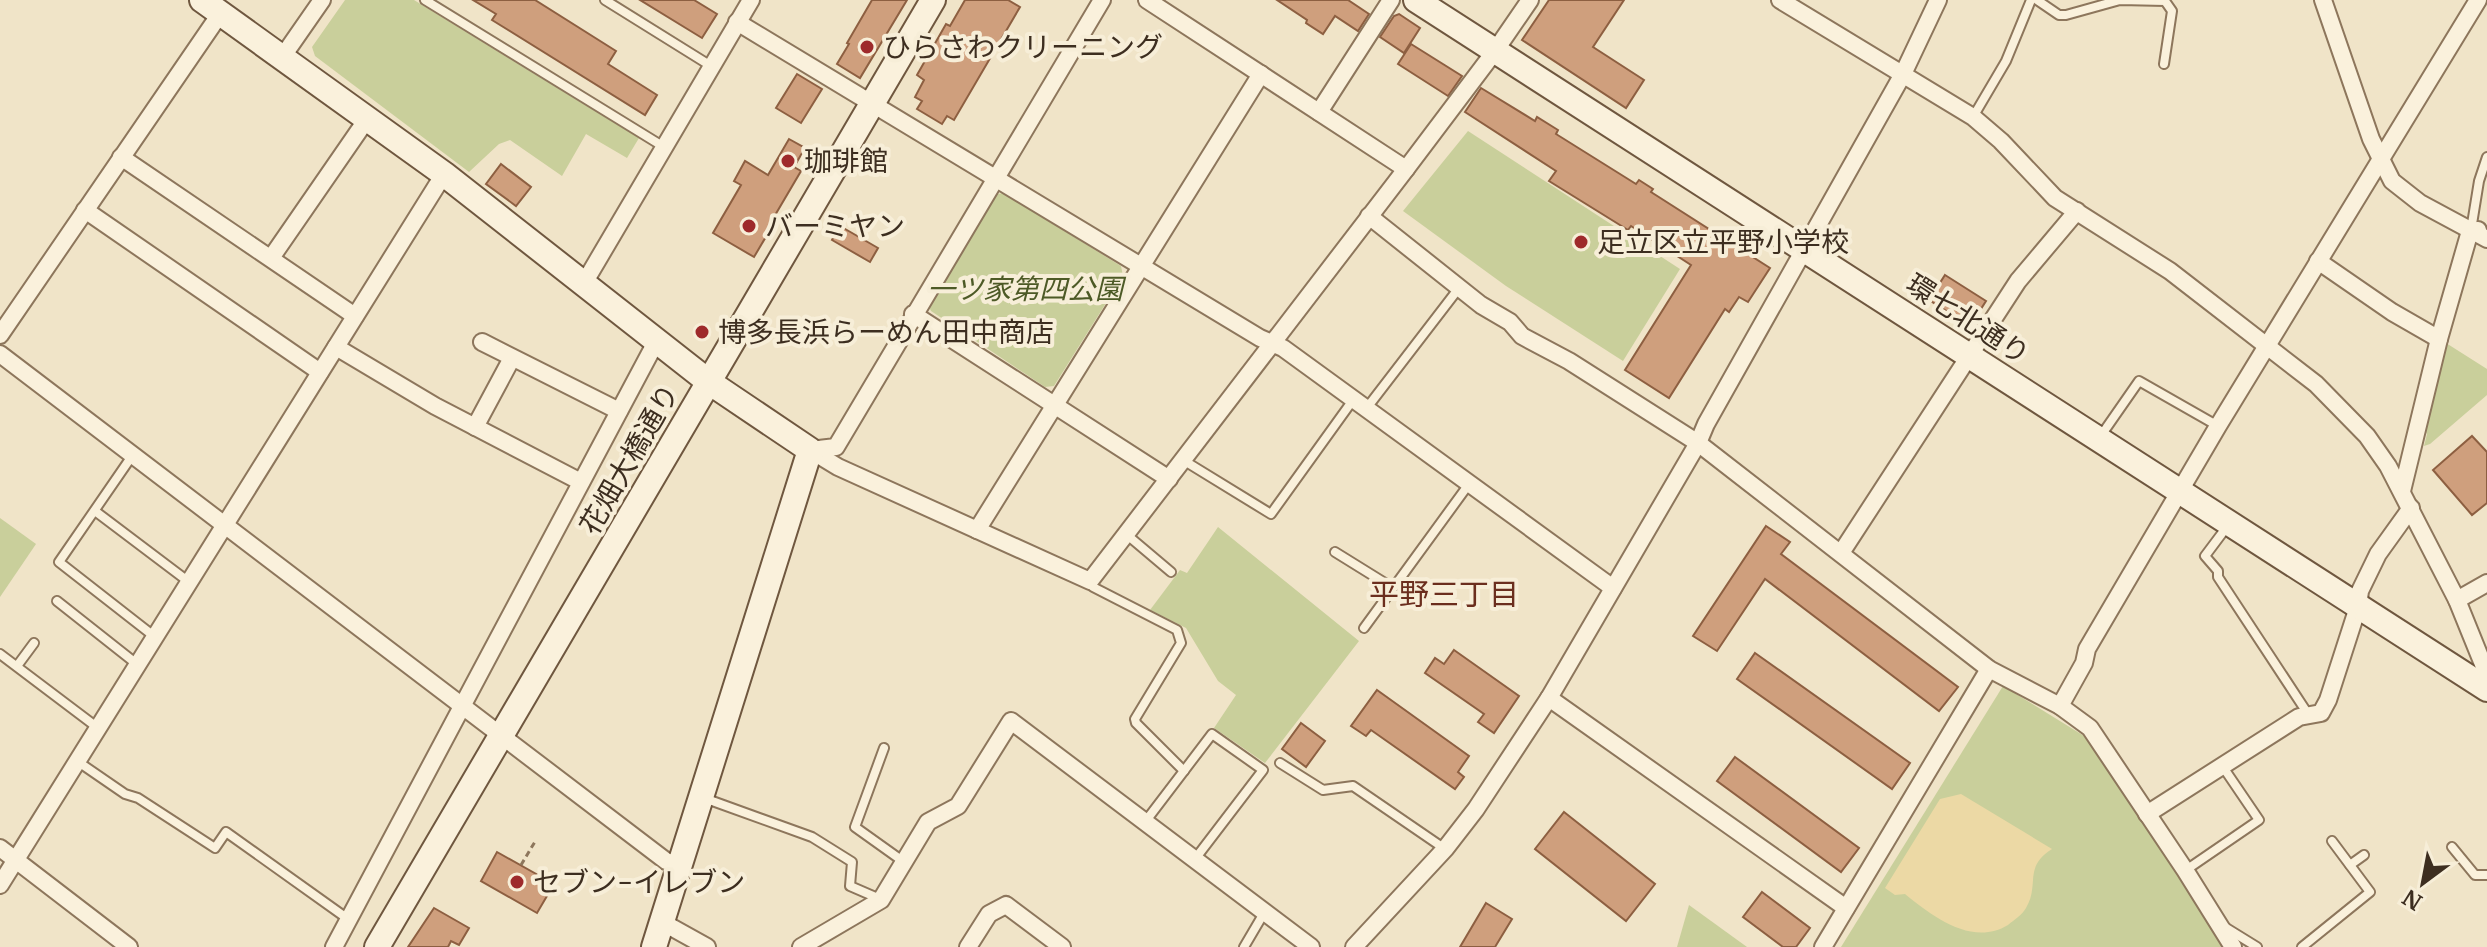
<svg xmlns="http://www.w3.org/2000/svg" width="2487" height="947" font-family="Merriweather,'Noto Sans JP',serif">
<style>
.green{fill:#c9cf9b}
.sand{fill:#ecd9a5}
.building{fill:#cf9f7d;stroke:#8d5f41;stroke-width:2}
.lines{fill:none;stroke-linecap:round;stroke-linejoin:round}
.lane-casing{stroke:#8d765c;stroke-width:12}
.street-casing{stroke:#8d765c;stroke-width:20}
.secondary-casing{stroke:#6f573f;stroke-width:28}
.path{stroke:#8d765c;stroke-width:3;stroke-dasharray:6 4;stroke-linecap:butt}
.lane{stroke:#faf1dc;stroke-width:8}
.street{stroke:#faf1dc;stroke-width:16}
.secondary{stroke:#faf1dc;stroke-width:24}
.poi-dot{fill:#9e2a2b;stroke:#f7eed8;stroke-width:3}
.labels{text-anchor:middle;stroke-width:8;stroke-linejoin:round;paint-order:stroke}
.poi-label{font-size:28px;fill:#3d2e20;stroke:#f7eed8;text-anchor:start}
.park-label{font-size:28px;font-style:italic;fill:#4d5a26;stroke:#f7eed8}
.street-label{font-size:28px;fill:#3d2e20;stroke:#f7eed8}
.neighbourhood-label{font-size:30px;fill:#6b2e1e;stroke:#f7eed8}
</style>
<rect width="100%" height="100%" fill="#f0e4c8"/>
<!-- green -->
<g class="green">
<polygon points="345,0 414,0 639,138 627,158 586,134 562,176 510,140 499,144 469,172 315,56 312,47"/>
<polygon points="1468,131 1680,269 1623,361 1506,286 1403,211"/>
<polygon points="1003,193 1121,266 1123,276 1054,386 1045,387 931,311 927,303 993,195"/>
<polygon points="2446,343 2487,369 2487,395 2430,444 2424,446 2427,434 2423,427"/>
<polygon points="0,518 36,544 0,597"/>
<polygon points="1218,527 1359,641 1265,763 1214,728 1236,695 1218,681 1186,628 1150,610 1180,570 1187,573"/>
<polygon points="2003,686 2089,739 2200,907 2224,947 1841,947"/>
<polygon points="1689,905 1747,947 1677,947"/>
</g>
<!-- sand -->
<path class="sand" d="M1961 794 2052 849C2023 867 2040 885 2026 908 2022 915 2014 920 2008 925 1972 947 1932 916 1905 894L1895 895 1885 888 1940 799Z"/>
<!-- building -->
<g class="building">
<polygon points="473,0 535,0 616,51 608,64 657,95 645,115 492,20 496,14"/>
<polygon points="640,0 694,0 717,14 702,38"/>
<polygon points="872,0 907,0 860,78 837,64 849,44 847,43"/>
<polygon points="965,0 1008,0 1020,7 954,120 947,116 942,124 917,109 922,101 915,97 924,80 917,75 946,24 950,26"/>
<polygon points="1277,0 1348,0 1369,14 1358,31 1335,16 1323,34 1306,23 1307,20"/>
<polygon points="1549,0 1624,0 1593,47 1644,80 1626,108 1522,40"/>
<polygon points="1399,14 1420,28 1404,53 1380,37 1394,16"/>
<polygon points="1411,44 1462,76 1448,96 1398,64"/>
<polygon points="797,74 822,89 801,123 776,108"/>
<polygon points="1481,88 1535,121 1537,117 1558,130 1556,134 1636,184 1639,180 1653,189 1651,192 1770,268 1748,302 1739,297 1729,312 1725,309 1669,398 1625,370 1691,265 1631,226 1628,230 1549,181 1556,171 1465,112"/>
<polygon points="789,139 805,148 794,167 801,171 774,217 777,218 754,257 713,233 741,185 734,181 745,161 768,175"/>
<polygon points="501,164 531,187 516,206 486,184"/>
<polygon points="840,226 878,248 870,262 832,240"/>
<polygon points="1945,275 1986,301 1970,326 1929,300"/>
<polygon points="2472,436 2487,452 2487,503 2472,515 2433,470"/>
<polygon points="1766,526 1790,542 1781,554 1958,687 1939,711 1765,579 1717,651 1693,636"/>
<polygon points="1454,650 1519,696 1494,733 1478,722 1484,714 1425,673 1435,658 1444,664"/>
<polygon points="1755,653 1910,763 1892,789 1737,679"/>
<polygon points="1377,690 1469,756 1458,772 1464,777 1455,789 1371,730 1366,736 1351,726"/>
<polygon points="1301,723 1325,741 1306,767 1282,749"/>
<polygon points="1735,757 1859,848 1841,872 1717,781"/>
<polygon points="1564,812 1655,884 1626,921 1535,849"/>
<polygon points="497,852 554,884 537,913 481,881"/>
<polygon points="1762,892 1810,928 1796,947 1783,947 1743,917"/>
<polygon points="1486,903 1512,919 1495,947 1460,947"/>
<polygon points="434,908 469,928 459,945 451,941 448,947 408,947"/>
</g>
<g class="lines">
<!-- lane casing -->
<g class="lane-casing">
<g id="lane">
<polyline points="425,0 664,147"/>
<polyline points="605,0 711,66"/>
<polyline points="2037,0 2059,15 2066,15 2120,0 2165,1 2172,11 2164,64"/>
<polyline points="1973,117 2006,61 2031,0"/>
<polyline points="2471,230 2479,181 2487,157"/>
<polyline points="1366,409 1459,288"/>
<polyline points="2100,437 2139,381 2218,426"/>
<polyline points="132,456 59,562 155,637"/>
<polyline points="1183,460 1271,514 1353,400"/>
<polyline points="95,511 189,582"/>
<polyline points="2229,524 2205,556 2218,571 2218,577 2308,714"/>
<polyline points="1126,534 1171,572"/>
<polyline points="1335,552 1393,588"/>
<polyline points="1090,581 1093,587 1177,630 1181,643 1135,719 1136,723 1184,771"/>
<polyline points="57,601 138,665"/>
<polyline points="1364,628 1469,484"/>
<polyline points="0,654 98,728"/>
<polyline points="17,666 34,643"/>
<polyline points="884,748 855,827 904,862"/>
<polyline points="77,761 125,794 138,798 215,848 226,832 348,919"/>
<polyline points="1280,763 1323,790 1353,786 1445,849"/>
<polyline points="704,798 812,837 852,862 850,886 880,899"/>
<polyline points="1145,822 1212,734 1263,770 1195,859"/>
<polyline points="2452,847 2475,875 2487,875"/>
<polyline points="2350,865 2364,855"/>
<polyline points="2186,870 2259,820 2223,767"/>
<polyline points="2223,926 2257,947"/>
<polyline points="1244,947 1264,913"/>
<polyline points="2302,947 2370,892 2332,841"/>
</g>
</g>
<!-- street casing -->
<g class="street-casing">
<g id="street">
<polyline points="1147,0 1406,169"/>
<polyline points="1780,0 1973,117 2001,141 2055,198 2170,271 2316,384 2367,436 2388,466 2457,600 2487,674"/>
<polyline points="2323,0 2371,139 2392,181 2420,203 2487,239"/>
<polyline points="737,22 1260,338 1283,348 1613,588"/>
<polyline points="281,59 322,0"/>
<polyline points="1319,112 1391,0"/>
<polyline points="121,157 355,316"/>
<polyline points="85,210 320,372"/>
<polyline points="1369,216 1481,305 1510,322 1522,336 1569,361 1698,443 1989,669 2060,706 2090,728 2185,870 2233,947"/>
<polyline points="271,258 367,119"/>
<polyline points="2318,261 2392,312 2439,339"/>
<polyline points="583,285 751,0"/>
<polyline points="913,314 1169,479"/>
<polyline points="0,335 220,14"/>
<polyline points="482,342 619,411"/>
<polyline points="336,347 435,406 581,482"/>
<polyline points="0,354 666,861 681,866"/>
<polyline points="475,427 512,358"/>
<polyline points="810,450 838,467 1090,581 1406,169 1495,51 1530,0"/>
<polyline points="810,450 836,447 1102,0"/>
<polyline points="2402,491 2439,339 2470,231 2478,230"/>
<polyline points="977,530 1261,74"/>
<polyline points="1841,553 2018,281 2077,211"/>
<polyline points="2457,600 2487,583"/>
<polyline points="1549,698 1846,908"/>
<polyline points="2060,706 2084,663 2087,649 2218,426 2478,0"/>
<polyline points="2147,814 2299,717 2321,713 2328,700 2358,607 2360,591 2378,554 2411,508"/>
<polyline points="0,848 129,947"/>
<polyline points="0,885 444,174"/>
<polyline points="662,922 707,947"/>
<polyline points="334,947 656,342"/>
<polyline points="801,947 881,900 928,822 958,806 1011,721 1311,947"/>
<polyline points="968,947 989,914 1006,905 1062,947"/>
<polyline points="1354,947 1445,849 1476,809 1549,698 1698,443 1706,424 1903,74 1938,0"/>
<polyline points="1823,947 1989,669"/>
</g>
</g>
<!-- secondary casing -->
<g class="secondary-casing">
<g id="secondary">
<polyline points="202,0 444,174 709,382 810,450 654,947"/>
<polyline points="1416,0 2487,689"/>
<polyline points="377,947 933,0"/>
</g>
</g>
<!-- path -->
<polyline class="path" points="521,865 536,840"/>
<!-- lane -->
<use href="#lane" class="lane"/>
<!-- street -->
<use href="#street" class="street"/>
<!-- secondary -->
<use href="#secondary" class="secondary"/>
</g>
<!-- markers -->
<g class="poi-dot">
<circle cx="867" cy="47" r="8"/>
<circle cx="788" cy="161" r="8"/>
<circle cx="749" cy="226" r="8"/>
<circle cx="1581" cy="242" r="8"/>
<circle cx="702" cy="332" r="8"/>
<circle cx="517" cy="882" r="8"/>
</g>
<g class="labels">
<!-- poi labels -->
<g class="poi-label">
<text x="883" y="57">ひらさわクリーニング</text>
<text x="804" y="171">珈琲館</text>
<text x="765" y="236">バーミヤン</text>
<text x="1597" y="252">足立区立平野小学校</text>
<text x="718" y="342">博多長浜らーめん田中商店</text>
<text x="533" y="892">セブン-イレブン</text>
</g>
<!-- park labels -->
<g class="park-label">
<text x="1025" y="299">一ツ家第四公園</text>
</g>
<!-- street labels -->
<g class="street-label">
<text transform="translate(1968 319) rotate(33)" y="10">環七北通り</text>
<text transform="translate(629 459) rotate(-60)" y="10">花畑大橋通り</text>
</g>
<!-- neighbourhood labels -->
<g class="neighbourhood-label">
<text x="1444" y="605">平野三丁目</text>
</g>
</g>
<!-- north arrow -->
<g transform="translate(2423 883) rotate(212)" stroke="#f7eed8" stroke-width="6" paint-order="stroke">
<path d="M0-6L14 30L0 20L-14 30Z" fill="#3d2e20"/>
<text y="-12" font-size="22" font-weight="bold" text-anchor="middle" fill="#3d2e20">N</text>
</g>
</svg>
